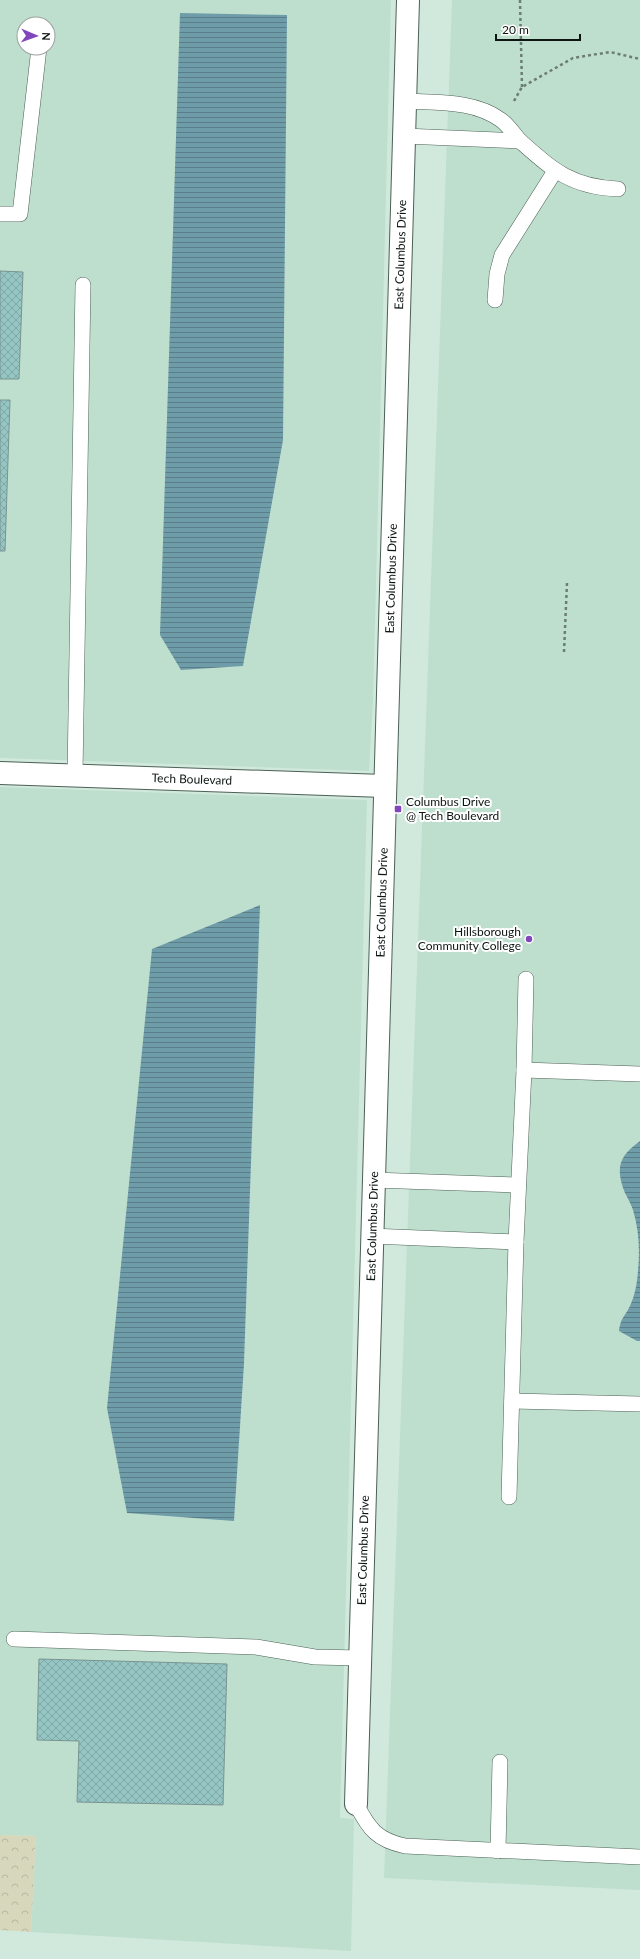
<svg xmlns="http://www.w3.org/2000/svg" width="640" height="1959" font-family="Lato,sans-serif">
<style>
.built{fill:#bfdfce;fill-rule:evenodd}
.forest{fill:url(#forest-crowns)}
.water{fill:url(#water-rules)}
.building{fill:url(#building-cross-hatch);stroke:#799492}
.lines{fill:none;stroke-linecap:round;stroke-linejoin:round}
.lane-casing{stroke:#4c6156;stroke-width:16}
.street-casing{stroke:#4c6156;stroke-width:24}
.path{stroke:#6c7d74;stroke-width:2.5;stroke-dasharray:3 3;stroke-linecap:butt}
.lane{stroke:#fff;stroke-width:15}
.street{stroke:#fff;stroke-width:22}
.poi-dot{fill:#8146bc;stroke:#fff;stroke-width:1.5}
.labels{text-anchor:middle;stroke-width:4;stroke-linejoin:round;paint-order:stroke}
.street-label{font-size:12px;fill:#0c1511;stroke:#fff}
.poi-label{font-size:12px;fill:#0c1511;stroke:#fff;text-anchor:start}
</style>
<defs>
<pattern id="forest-crowns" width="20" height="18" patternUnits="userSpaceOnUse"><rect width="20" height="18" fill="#d7d7bc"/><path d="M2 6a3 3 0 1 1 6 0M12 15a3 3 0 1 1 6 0" fill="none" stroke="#b7b8a1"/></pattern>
<pattern id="water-rules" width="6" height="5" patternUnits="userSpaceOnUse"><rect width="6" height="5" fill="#6f9ca9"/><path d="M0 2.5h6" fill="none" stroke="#5a7e88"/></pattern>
<pattern id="building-cross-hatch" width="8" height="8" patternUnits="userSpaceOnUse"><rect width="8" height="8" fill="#95c6c3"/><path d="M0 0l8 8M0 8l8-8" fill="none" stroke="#7fa9a6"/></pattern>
</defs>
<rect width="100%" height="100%" fill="#d1e9dc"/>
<!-- built -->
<g class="built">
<path d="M0 0H391L373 702 369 771 0 758ZM24 24H48V48H24Z"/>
<polygon points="452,0 640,0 640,1890 384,1878"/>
<path d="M0 787 367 800 340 1818 354 1819 351 1951 31 1932 36 1836 0 1835ZM260 905 244 1364 234 1521Z"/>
</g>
<!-- forest -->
<polygon class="forest" points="0,1835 36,1836 31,1932 0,1930"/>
<!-- water -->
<g class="water">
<polygon points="180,13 287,15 283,440 243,666 181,670 160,635"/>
<polygon points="260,905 244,1364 234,1521 127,1513 107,1408 152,949"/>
<path d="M640 1141V1341H637L619 1331C621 1317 624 1318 630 1306 635 1295 637 1284 638 1271 640 1250 639 1230 633 1210 631 1204 628 1199 625 1193 615 1168 619 1156 640 1141Z"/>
</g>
<!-- building -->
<g class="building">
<polygon points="0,271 23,272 19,379 0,379"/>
<polygon points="0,400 10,400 5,551 0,551"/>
<polygon points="39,1659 227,1664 223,1805 77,1802 79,1741 37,1740"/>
</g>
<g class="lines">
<!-- lane casing -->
<g class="lane-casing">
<g id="lane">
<path d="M404 136 520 141C514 134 508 125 501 120 474 100 437 103 405 101"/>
<path d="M520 141C553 170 571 187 618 189"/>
<polyline points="0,214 20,214 39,48"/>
<polyline points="495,300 497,274 502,255 555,171"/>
<polyline points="75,775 83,285"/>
<polyline points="524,1070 640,1074"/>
<polyline points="373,1180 518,1185"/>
<polyline points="371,1236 516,1242"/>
<polyline points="512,1401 640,1404"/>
<polyline points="509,1497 516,1242 524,1070 526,979"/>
<polyline points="14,1639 256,1647 315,1657 360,1658"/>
<path d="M356 1804C369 1829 377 1840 405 1846L640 1857"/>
<polyline points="498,1851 500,1762"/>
</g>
</g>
<!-- street casing -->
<g class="street-casing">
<g id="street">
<path id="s1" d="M0 773 384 786"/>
<path id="s2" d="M356 1804 408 0"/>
</g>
</g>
<!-- path -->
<g class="path">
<polyline points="520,0 522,87"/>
<polyline points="514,101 522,87 573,58 610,52 640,59"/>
<polyline points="564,652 567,583"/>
</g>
<!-- lane -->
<use href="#lane" class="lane"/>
<!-- street -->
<use href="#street" class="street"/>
</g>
<!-- markers -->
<g class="poi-dot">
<rect x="394" y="805" width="8" height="8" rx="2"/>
<circle cx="529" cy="939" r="4"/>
</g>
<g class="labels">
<!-- street labels -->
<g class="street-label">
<text dy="4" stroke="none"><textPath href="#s2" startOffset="1550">East Columbus Drive</textPath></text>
<text dy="4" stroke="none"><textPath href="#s2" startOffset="1226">East Columbus Drive</textPath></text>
<text dy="4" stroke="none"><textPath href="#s1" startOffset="192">Tech Boulevard</textPath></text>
<text dy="4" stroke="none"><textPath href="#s2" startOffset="902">East Columbus Drive</textPath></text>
<text dy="4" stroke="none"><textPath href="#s2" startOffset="578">East Columbus Drive</textPath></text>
<text dy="4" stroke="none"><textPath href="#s2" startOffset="254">East Columbus Drive</textPath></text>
</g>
<!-- poi labels -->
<g class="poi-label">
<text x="406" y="806">Columbus Drive<tspan x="406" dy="14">@ Tech Boulevard</tspan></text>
<text x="521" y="936" text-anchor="end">Hillsborough<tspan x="521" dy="14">Community College</tspan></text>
</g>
</g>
<!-- north arrow -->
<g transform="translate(36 36) rotate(92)"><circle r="19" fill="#ffffff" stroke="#9ea1a0"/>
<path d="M0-3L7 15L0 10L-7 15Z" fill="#8146bc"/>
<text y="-6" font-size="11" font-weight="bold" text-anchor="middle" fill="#0c1511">N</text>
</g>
<!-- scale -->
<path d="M496 34v6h84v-6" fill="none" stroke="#0c1511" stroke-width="2"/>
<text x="502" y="34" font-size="12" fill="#0c1511" stroke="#ffffff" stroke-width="3" paint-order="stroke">20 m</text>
</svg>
